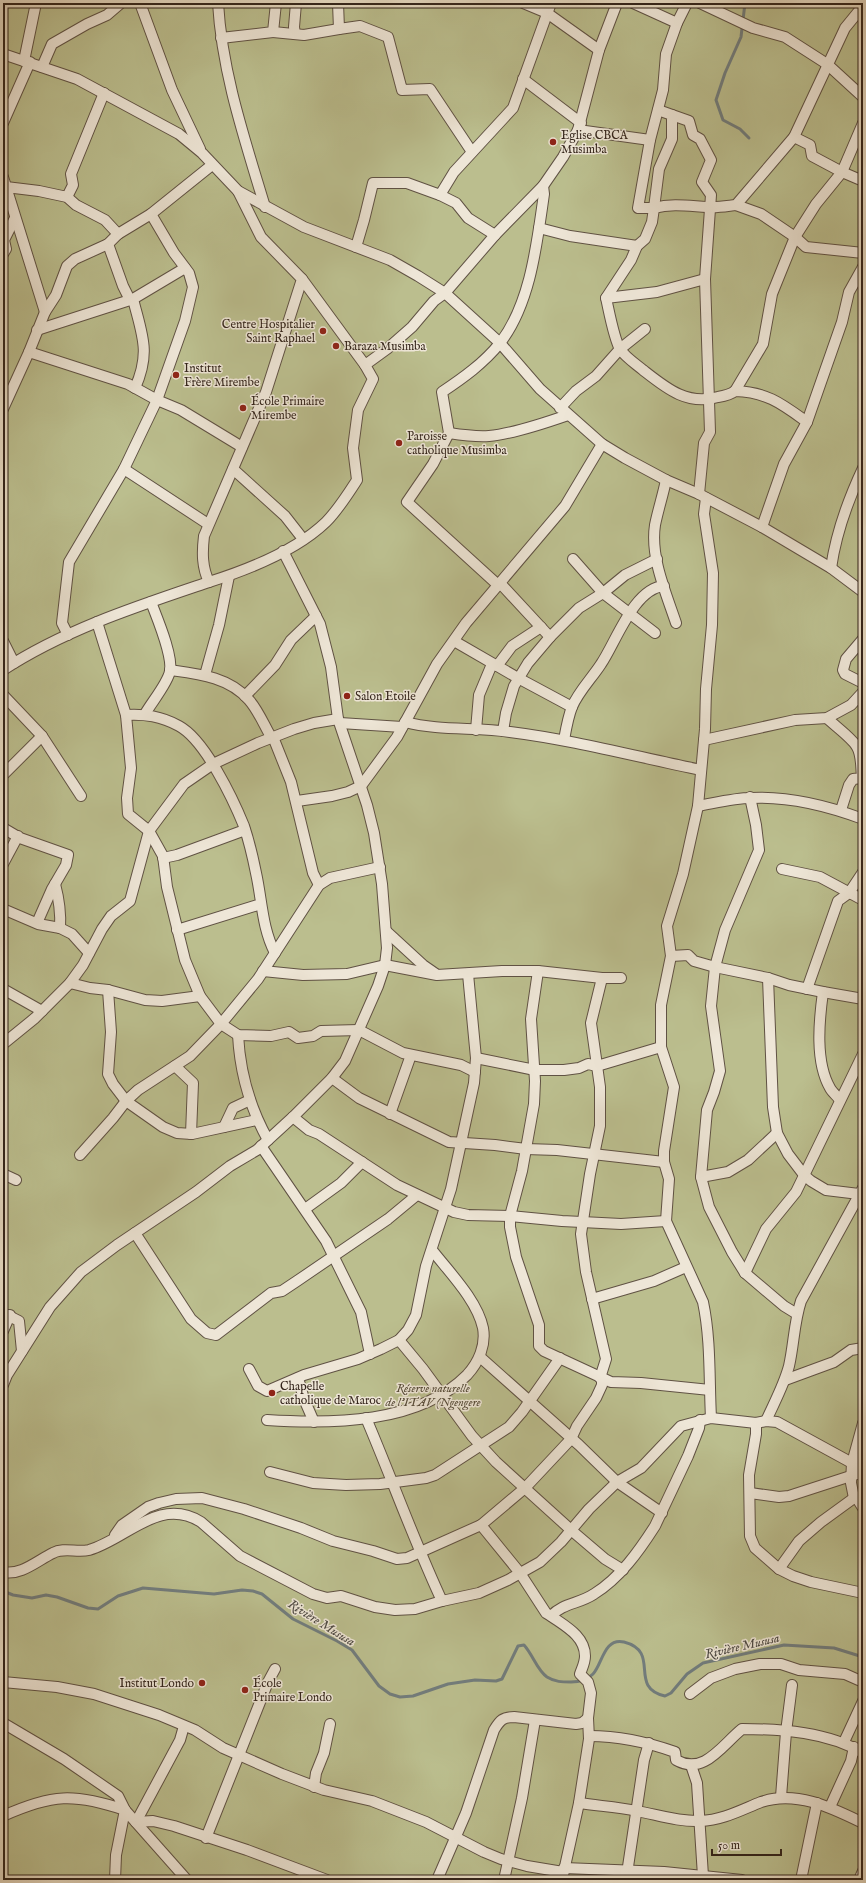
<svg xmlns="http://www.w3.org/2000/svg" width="866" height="1883" font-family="'IM FELL English',serif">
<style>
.green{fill:#bbbe8e;stroke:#787254}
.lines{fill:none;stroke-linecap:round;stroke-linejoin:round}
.stream{stroke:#727d7d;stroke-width:3}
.minor-casing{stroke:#605244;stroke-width:12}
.minor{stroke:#eee6d7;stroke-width:10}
.poi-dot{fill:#8f2418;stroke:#eee6d7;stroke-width:1.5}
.labels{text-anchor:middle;stroke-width:3;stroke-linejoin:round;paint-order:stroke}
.poi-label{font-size:12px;fill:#34251b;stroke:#eee6d7;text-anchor:start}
.park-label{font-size:12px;font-style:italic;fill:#564b38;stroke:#eee6d7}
.water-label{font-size:13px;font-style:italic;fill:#4e4a44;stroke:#eee6d7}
</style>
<rect width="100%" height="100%" fill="#e5d9c1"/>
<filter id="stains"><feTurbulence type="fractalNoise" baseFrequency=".005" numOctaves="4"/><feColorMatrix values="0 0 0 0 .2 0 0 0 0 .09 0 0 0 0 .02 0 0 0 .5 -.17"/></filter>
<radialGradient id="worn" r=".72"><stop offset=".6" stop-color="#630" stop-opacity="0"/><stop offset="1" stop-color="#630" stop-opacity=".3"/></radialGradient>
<!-- green -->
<rect class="green" x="3" y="3" width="860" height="1877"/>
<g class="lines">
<!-- stream -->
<g class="stream">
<polyline points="745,3 741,37 725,73 716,100 723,120 740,129 749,138"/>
<path d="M3 1591 13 1595 32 1598 46 1595 57 1597 88 1608 98 1609 118 1596 143 1588 214 1594 242 1590 253 1591 262 1594 293 1619 337 1641 352 1650 379 1686 390 1694 400 1697 413 1696 448 1684 475 1680 496 1681 502 1679 518 1646 524 1645C533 1655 537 1670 547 1677 555 1682 562 1682 571 1682 579 1682 587 1680 593 1674 602 1665 604 1637 624 1642 662 1652 627 1687 665 1696L671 1693 687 1674 703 1663 784 1645 834 1648 863 1657"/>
</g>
<!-- minor casing -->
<g class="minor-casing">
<g id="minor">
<polyline points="140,3 172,90 200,149"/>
<path d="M218 3C222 73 245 140 265 207"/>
<polyline points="338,3 339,29 360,26 388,37 402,90 430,89 472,152"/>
<polyline points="523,3 547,13 599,50"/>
<polyline points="633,3 677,23"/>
<path d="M687 3 677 23 666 54 663 90 650 140 638 208H654L652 222 645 239 637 246 631 260 606 298C609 311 614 339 620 349 625 357 636 364 643 370 666 388 687 406 718 397 724 396 730 395 735 391 767 392 782 404 807 422"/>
<polyline points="700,3 753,28 785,37 827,64 863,97"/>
<polyline points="273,32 304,35 339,29"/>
<polyline points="295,34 294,27 296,3"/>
<polyline points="221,38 273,32 276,3"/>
<polyline points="3,54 77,79 179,134 202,153 238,191 304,227 390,260 418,276 445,293 500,343 540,389 602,444 625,458 666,480 699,494 762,527 831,568 863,592"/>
<polyline points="24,61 36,3"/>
<polyline points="42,67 52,44 87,24 107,15 121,3"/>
<polyline points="523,79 581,123"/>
<path d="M658 110 672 115V139L659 169 654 208C672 203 689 206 707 207 717 208 727 206 736 205L794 137 845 28 863 6"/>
<polyline points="672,115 689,121 693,135 700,139 711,160 702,182 711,195 705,279 710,432 704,443 699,494"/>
<polyline points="3,123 30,62"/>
<polyline points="578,130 650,140"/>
<polyline points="794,137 810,145 812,156 842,172 863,181"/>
<polyline points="212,165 151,214 118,234 108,244 75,259 67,266 56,295 45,312 29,352 128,384 157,400 181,410 242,447"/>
<polyline points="3,177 45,312"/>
<polyline points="6,187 39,191 67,197 76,205 105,220 118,234"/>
<polyline points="67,197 73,185 71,174 104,93"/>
<polyline points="736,205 761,214 795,237 806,247 863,253"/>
<polyline points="539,228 570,236 637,246"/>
<polyline points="495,235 468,218 456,203 440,195 454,172 513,108 551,3"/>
<path d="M108 244 123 286 130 300 133 299C142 335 151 352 135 388"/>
<polyline points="356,247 364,220 373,183 407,183 440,195"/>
<polyline points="3,254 6,249 4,240 15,218"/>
<polyline points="302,279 365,365 387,349 412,327 434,301 445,293 495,235 543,186 563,157 578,130 599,50 617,3"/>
<polyline points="606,298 657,292 705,279"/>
<polyline points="133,299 185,268"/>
<polyline points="37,330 130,300"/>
<polyline points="735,391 763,344 772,294 795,237 816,204 842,172 863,123"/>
<polyline points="560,408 576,391 596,376 620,349 645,329"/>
<polyline points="3,409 29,352"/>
<path d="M449 433C462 435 476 437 489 436 513 434 545 423 568 415"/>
<polyline points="124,469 208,524"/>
<polyline points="233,469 285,516 303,539"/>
<path d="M666 480C663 495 658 510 655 525 650 557 666 593 676 623"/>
<path d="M706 498 704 514 713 573 712 625 706 689 705 729 698 806 683 874 667 926 671 956 661 1005V1047L674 1087 664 1151V1162L669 1179 666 1221 703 1302C711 1340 709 1380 711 1418"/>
<polyline points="762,527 784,464 807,422 842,322 849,292 863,267"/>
<polyline points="573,559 603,593 655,633"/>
<path d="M831 568C836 533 848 500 863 468"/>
<path d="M209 582C247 570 297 550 326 522 338 510 348 494 357 480L353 448 358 410 373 379 365 365"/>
<polyline points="500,583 550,637"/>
<path d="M498 585 407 502 433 464 449 433 442 392C463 378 484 363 500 343 531 303 537 242 544 194L543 186"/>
<polyline points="97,622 126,715 131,768 127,798 128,814 149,831 163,856 167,887 185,960 200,996 221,1024 238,1035 271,1036 289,1032 298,1038 313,1036 321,1031 359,1030 403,1053 461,1065 475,1072"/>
<polyline points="68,635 62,623 69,562 124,469 157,400 185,321 193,287 189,273 174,253 151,214"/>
<polyline points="863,639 846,659 843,670 845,674 863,683"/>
<polyline points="3,641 14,663"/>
<polyline points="454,641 518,678 572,707"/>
<polyline points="497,666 512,646 541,627"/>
<path d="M3 670C66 629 138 606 209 582 202 567 202 553 204 536L266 392 302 279 261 237 238 191"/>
<path d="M170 670C199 674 229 677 249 700 258 710 264 725 271 737"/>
<polyline points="205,675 219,625 229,576"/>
<polyline points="3,695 42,736 81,796"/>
<polyline points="245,696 275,665 291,640 316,616"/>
<path d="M145 714C151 703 168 683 170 671 173 655 157 618 151 602"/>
<path d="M126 715C145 714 161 716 179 726 205 740 233 799 244 826 249 841 253 858 256 873 262 900 262 928 275 953"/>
<path d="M827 718C836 727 852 738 857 747 862 755 861 769 862 778L853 779 849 785 841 810"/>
<path d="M405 722C439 731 475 727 510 732 574 740 637 757 701 770"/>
<polyline points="340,723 402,727"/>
<polyline points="476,730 479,695 492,664"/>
<polyline points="503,731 506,713 514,686 528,663 550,637 579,608 603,593 625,575 657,559"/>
<polyline points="273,737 291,782 313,873 319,885"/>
<path d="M564 740C566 729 568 717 572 707 578 692 592 678 601 664 616 642 634 588 664 586"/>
<polyline points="704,740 795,720 827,718 851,705 863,692"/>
<polyline points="3,775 42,736"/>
<polyline points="750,797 756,825 759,850 725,930 715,967 711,1006 720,1071 714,1092 707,1110 701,1177 709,1207 732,1252 745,1273 784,1306 797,1314"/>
<polyline points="297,801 332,796 348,792 361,786 397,737 437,664 466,623 565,506 602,444"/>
<path d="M698 806C715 803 734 798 751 798 788 796 828 806 863 819"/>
<polyline points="3,828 20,838 68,855 66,865 52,889 37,923"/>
<polyline points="163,858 177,855 245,830"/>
<polyline points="3,864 18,836"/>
<polyline points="782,869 820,877 863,900"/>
<path d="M55 884C59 899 61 912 60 928"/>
<polyline points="3,909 38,924 60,928 72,934 89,953"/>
<polyline points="177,930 261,904"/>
<polyline points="386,931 423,965 436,974"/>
<polyline points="671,956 688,955 694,961 715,967 768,978 789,985 823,992 863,999"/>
<polyline points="263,971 303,975 347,974 385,965 437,975 502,971 538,971 602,978 621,978"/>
<polyline points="538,971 531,1019 535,1081 534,1104 522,1171 510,1216 510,1227 516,1257 539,1325 539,1346 544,1351 611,1382 641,1383 710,1390"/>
<polyline points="768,978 773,1107 777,1133 788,1154 804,1175 811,1181 826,1190 859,1194"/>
<polyline points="70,983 90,988 108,990 145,1000 162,1001 200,996"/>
<polyline points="3,989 42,1011"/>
<polyline points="807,989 838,901 849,893 863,872"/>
<polyline points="108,990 111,1032 108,1074 113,1084 126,1101 163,1127 177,1133 192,1134 257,1120"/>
<path d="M823 992C819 1021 815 1062 830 1088 832 1092 837 1096 840 1100"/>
<path d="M238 1035C240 1073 249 1106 268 1140"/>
<polyline points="3,1044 35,1018 70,983 83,965 102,929 111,916 130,901 149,831 184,784 213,764 258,743 294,729 314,723 338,719"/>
<polyline points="476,1058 535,1070 564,1070 579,1068 588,1064 597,1066 661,1047"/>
<polyline points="175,1066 193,1083 191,1134"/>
<polyline points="332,1078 359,1098 449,1142 495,1145 526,1149 557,1150 664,1162"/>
<polyline points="390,1114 411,1055"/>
<polyline points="293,1117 309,1130 319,1134 397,1185 454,1212 468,1215 510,1216 562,1221 621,1224 666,1221"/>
<polyline points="224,1127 233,1108 250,1100"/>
<polyline points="261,1146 326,1241 361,1312 370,1354"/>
<polyline points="80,1155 113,1118 126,1101 138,1090 190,1056 221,1024 258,979 319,885 330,878 380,867"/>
<polyline points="3,1174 16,1180"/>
<polyline points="701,1177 728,1172 748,1160 777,1133"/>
<polyline points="305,1209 341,1183 362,1162"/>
<polyline points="135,1233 191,1319 207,1333 216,1335 271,1293 282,1291 297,1281 388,1219 417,1195"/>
<polyline points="745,1273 766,1229 796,1192 863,1054"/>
<polyline points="592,1299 654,1281 686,1267"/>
<polyline points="3,1313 19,1321 22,1351"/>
<polyline points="3,1331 10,1315"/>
<polyline points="399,1340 423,1369 472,1436 496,1462 571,1530 605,1559 623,1570"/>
<polyline points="480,1357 579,1445 617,1482 662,1513"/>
<polyline points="249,1369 258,1386 267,1391 304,1375 358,1359 381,1349 399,1340 408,1330 416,1315 426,1266 451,1189 474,1083 476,1058 468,974"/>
<polyline points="298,1378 304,1399 314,1422"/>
<polyline points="600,1378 606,1359 586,1272 581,1234 590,1174 600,1126 600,1087 591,1023 602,978"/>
<polyline points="785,1380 834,1362 851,1350 863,1348"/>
<polyline points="3,1385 7,1375 50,1307 81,1272 117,1245 196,1192 230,1166 257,1150 293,1117 332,1078 345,1061 378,986 385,965 387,948 382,884 374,833 367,805 338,719 331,667 320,624 283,551"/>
<path d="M366 1418C392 1479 414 1541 442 1601"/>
<path d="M267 1420C331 1424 419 1424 467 1375 479 1362 486 1345 483 1328 477 1300 449 1272 432 1250"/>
<path d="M766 1421C774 1403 784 1385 789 1366 794 1344 794 1322 801 1301L863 1188"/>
<polyline points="756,1423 756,1434 749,1475 750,1536 755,1548 779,1569 793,1576 811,1582 863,1593"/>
<polyline points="270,1472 313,1483 346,1485 380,1484 426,1478 435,1475 509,1427 522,1412 560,1358"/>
<polyline points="750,1493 779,1497 789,1496 863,1472"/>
<polyline points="854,1498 851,1483 852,1463 863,1423"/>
<polyline points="854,1498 858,1500 863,1508"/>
<path d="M481 1525 520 1573 546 1613 551 1616C563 1603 579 1604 594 1594 620 1578 639 1551 655 1526L688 1456 699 1428 700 1420"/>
<polyline points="115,1535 122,1525 148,1507 159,1503 176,1499 202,1498 244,1509 301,1528 333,1541 373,1551 397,1559 407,1558 481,1525 525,1488 571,1439 577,1426 596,1398 602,1385 602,1379"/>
<polyline points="779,1569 799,1541 821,1522 854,1498"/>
<path d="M3 1572C21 1576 38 1560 53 1553 64 1547 77 1553 89 1550 127 1539 159 1496 201 1522L240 1556 313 1594 327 1598 341 1596 375 1607 395 1610 415 1609 442 1601 479 1593 508 1580 540 1562 561 1542 589 1509 617 1482 641 1468 681 1426 711 1418 756 1423 766 1421 777 1422 852 1463 863 1467"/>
<path d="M551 1616C565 1626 585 1636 585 1656 585 1663 582 1668 580 1674L588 1682 591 1693 588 1718 589 1739 579 1803 562 1880"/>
<polyline points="3,1682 57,1687 94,1694 159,1715 195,1730 223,1748 282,1774 324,1790 372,1801 426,1822 484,1852 501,1859 527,1866 563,1872"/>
<polyline points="690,1694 711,1678 735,1669 760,1664 781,1664 799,1670 845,1674 863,1682"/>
<polyline points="3,1723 64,1759 118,1796 125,1810 187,1880"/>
<path d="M589 1736C619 1736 647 1742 675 1752L676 1760C704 1776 722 1745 742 1729 782 1729 828 1732 863 1753"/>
<polyline points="844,1742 863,1701"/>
<polyline points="691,1765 697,1783 703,1876"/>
<polyline points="314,1787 316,1773 324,1753 330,1724"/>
<polyline points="781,1797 786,1732 792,1685"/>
<path d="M579 1803C599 1806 618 1807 637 1811 658 1815 679 1822 700 1821 723 1820 741 1810 761 1802 797 1790 832 1808 863 1823"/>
<polyline points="830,1807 851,1761 854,1747"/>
<path d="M3 1816C52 1794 74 1793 125 1810L116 1855 115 1880"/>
<polyline points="136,1822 153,1821 174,1826 247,1850 327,1880"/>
<polyline points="136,1822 180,1740 184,1726"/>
<polyline points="206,1838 268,1682 275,1669"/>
<polyline points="564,1868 664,1872 742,1880"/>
<path d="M437 1880 466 1813 494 1730C500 1720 503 1717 514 1717L576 1724 582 1723 588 1718"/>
<polyline points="504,1880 522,1798 535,1720"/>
<polyline points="626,1880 644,1760 649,1743"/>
<polyline points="801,1880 817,1803"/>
<polyline points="859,1880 863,1871"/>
</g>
</g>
<!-- minor -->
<use href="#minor" class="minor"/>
</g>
<!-- markers -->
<g class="poi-dot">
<circle cx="553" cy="142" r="4"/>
<circle cx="323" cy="331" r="4"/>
<circle cx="336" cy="346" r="4"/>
<circle cx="176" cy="375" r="4"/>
<circle cx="243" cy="408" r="4"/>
<circle cx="399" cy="443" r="4"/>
<circle cx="347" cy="696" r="4"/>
<circle cx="272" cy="1393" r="4"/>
<circle cx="202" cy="1683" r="4"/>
<circle cx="245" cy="1690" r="4"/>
</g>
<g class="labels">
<!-- poi labels -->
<g class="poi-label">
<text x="561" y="139">Eglise CBCA<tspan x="561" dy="14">Musimba</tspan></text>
<text x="315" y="328" text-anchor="end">Centre Hospitalier<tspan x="315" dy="14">Saint Raphael</tspan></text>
<text x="344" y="350">Baraza Musimba</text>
<text x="184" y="372">Institut<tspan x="184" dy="14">Frère Mirembe</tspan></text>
<text x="251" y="405">École Primaire<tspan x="251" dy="14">Mirembe</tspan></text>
<text x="407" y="440">Paroisse<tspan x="407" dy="14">catholique Musimba</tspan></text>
<text x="355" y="700">Salon Etoile</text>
<text x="280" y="1390">Chapelle<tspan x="280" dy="14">catholique de Maroc</tspan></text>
<text x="194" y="1687" text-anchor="end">Institut Londo</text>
<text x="253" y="1687">École<tspan x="253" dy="14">Primaire Londo</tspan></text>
</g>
<!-- park labels -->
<g class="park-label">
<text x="433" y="1392">Réserve naturelle<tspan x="433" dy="14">de l'ITAV (Ngengere</tspan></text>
</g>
<!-- water labels -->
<g class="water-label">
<text transform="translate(322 1622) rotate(32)" y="5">Rivière Mususa</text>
<text transform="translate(742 1645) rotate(-13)" y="5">Rivière Mususa</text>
</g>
</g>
<!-- margin -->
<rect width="866" height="1883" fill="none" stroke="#e5d9c1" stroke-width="16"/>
<rect x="4" y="4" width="858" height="1875" fill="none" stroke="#34251b" stroke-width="2"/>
<rect x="8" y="8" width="850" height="1867" fill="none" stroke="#34251b"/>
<!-- scale -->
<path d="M712 1849v6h69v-6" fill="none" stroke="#34251b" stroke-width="2"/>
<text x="718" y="1849" font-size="12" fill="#34251b" stroke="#eee6d7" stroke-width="3" paint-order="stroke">50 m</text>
<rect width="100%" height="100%" filter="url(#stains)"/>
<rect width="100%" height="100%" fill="url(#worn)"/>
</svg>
